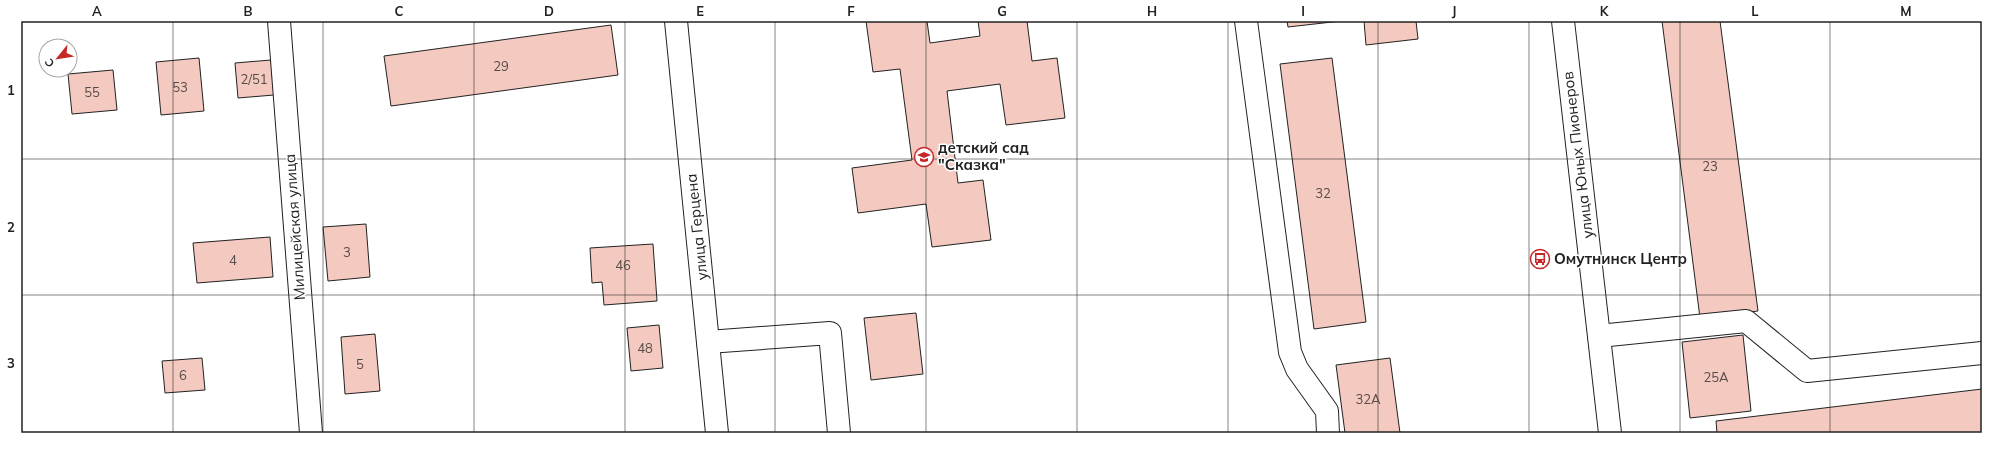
<svg xmlns="http://www.w3.org/2000/svg" width="2003" height="454" font-family="Mulish,sans-serif">
<style>
.building{fill:#f3c9c0;stroke:#222}
.lines{fill:none;stroke-linecap:round;stroke-linejoin:round}
.minor-casing{stroke:#222;stroke-width:24}
.major-casing{stroke:#222;stroke-width:24}
.minor{stroke:#fff;stroke-width:22}
.major{stroke:#fff;stroke-width:22}
.grid{fill:none;stroke:#222;stroke-width:1;stroke-opacity:0.55}
.labels{text-anchor:middle;stroke-width:3;stroke-linejoin:round;paint-order:stroke}
.number-label{font-size:13px;fill:#564c4a}
.poi-label{font-size:15px;font-weight:bold;fill:#222;stroke:#fff;text-anchor:start}
.street-label{font-size:15px;fill:#222;stroke:#fff}
.neatline{fill:none;stroke:#222;stroke-width:1.5}
.grid-label{font-size:13px;text-anchor:middle;font-weight:bold;fill:#222}
</style>
<rect width="100%" height="100%" fill="#fff"/>
<!-- building -->
<g class="building">
<polygon points="866,21 927,21 930,43 980,36 978,21 1027,21 1032,61 1057,58 1065,118 1006,125 1000,84 947,91 958,183 983,180 991,240 932,247 926,204 858,213 852,168 912,160 900,69 873,72"/>
<polygon points="1287,21 1341,21 1288,27"/>
<polygon points="1364,21 1416,21 1418,39 1366,45"/>
<polygon points="1662,21 1720,21 1758,311 1700,318"/>
<polygon points="611,25 618,75 391,106 384,56"/>
<polygon points="199,58 204,111 161,115 156,62"/>
<polygon points="1332,58 1366,322 1314,329 1280,64"/>
<polygon points="271,60 274,95 238,98 235,63"/>
<polygon points="113,70 117,110 72,114 68,74"/>
<polygon points="366,224 370,277 328,281 323,227"/>
<polygon points="270,237 273,277 197,283 193,243"/>
<polygon points="653,244 657,301 604,305 602,282 592,283 590,248"/>
<polygon points="916,313 923,374 871,380 864,318"/>
<polygon points="659,325 663,368 631,371 627,328"/>
<polygon points="375,334 380,391 345,394 341,337"/>
<polygon points="1743,335 1751,411 1690,418 1682,342"/>
<polygon points="202,358 205,390 165,393 162,361"/>
<polygon points="1390,358 1400,433 1345,433 1336,365"/>
<polygon points="1982,389 1982,433 1717,433 1716,421"/>
</g>
<g class="lines">
<!-- minor casing -->
<g class="minor-casing">
<g id="minor">
<polyline points="279,21 311,433"/>
<polyline points="676,21 717,433"/>
<polyline points="1246,21 1290,352 1297,369 1327,411 1328,433"/>
<polyline points="1599,336 1746,321 1807,371 1982,353"/>
<polyline points="708,342 830,333 839,433"/>
</g>
</g>
<!-- major casing -->
<g class="major-casing">
<polyline id="major" points="1563,21 1610,433"/>
</g>
<!-- minor -->
<use href="#minor" class="minor"/>
<!-- major -->
<use href="#major" class="major"/>
</g>
<!-- grid -->
<path class="grid" d="M173 21V433M323 21V433M474 21V433M625 21V433M775 21V433M926 21V433M1077 21V433M1228 21V433M1378 21V433M1529 21V433M1680 21V433M1830 21V433M21 159H1982M21 295H1982"/>
<!-- icons -->
<defs>
<g id="school-ring" transform="scale(1)"><circle r="9.5" fill="#fff" stroke="#c62828" stroke-width="1.5"/><path d="M0-5L7-2L0 1L-7-2ZM-4 1L0 2.5L4 1V4Q0 6-4 4Z" fill="#c62828"/></g>
<g id="bus-ring" transform="scale(1)"><circle r="9.5" fill="#fff" stroke="#c62828" stroke-width="1.5"/><path d="M-5-6H5V4H4V6H2V4H-2V6H-4V4H-5ZM-3.5-4V0h7V-4ZM-3.5 1.2v1.5H-2V1.2ZM2 1.2v1.5H3.5V1.2Z" fill="#c62828"/></g>
</defs>
<g fill-rule="evenodd">
<use href="#school-ring" x="924" y="157"/>
<use href="#bus-ring" x="1540" y="259"/>
</g>
<g class="labels">
<!-- number labels -->
<g class="number-label">
<text x="501" y="71">29</text>
<text x="254" y="84">2/51</text>
<text x="180" y="92">53</text>
<text x="92" y="97">55</text>
<text x="1710" y="171">23</text>
<text x="1323" y="198">32</text>
<text x="347" y="257">3</text>
<text x="233" y="265">4</text>
<text x="623" y="270">46</text>
<text x="645" y="353">48</text>
<text x="360" y="369">5</text>
<text x="183" y="380">6</text>
<text x="1716" y="382">25А</text>
<text x="1368" y="404">32А</text>
</g>
<!-- poi labels -->
<g class="poi-label">
<text x="938" y="153">детский сад<tspan x="938" dy="17">"Сказка"</tspan></text>
<text x="1554" y="264">Омутнинск Центр</text>
</g>
<!-- street labels -->
<g class="street-label">
<text transform="translate(1578 155) rotate(-97)" y="5">улица Юных Пионеров</text>
<text transform="translate(295 227) rotate(-94)" y="5">Милицейская улица</text>
<text transform="translate(697 227) rotate(-96)" y="5">улица Герцена</text>
</g>
</g>
<!-- border -->
<rect width="2003" height="454" fill="none" stroke="#ffffff" stroke-width="44"/>
<!-- north arrow -->
<g transform="translate(58 58) rotate(240)"><circle r="19" fill="#ffffff" stroke="#a7a7a7"/>
<path d="M0-3L7 15L0 10L-7 15Z" fill="#c62828"/>
<text y="-6" font-size="11" font-weight="bold" text-anchor="middle" fill="#222222">С</text>
</g>
<rect x="22" y="22" width="1959" height="410" class="neatline"/>
<g class="grid-label">
<text x="97" y="16">A</text>
<text x="248" y="16">B</text>
<text x="399" y="16">C</text>
<text x="549" y="16">D</text>
<text x="700" y="16">E</text>
<text x="851" y="16">F</text>
<text x="1002" y="16">G</text>
<text x="1152" y="16">H</text>
<text x="1303" y="16">I</text>
<text x="1454" y="16">J</text>
<text x="1604" y="16">K</text>
<text x="1755" y="16">L</text>
<text x="1906" y="16">M</text>
<text x="11" y="95">1</text>
<text x="11" y="232">2</text>
<text x="11" y="368">3</text>
</g>
</svg>
